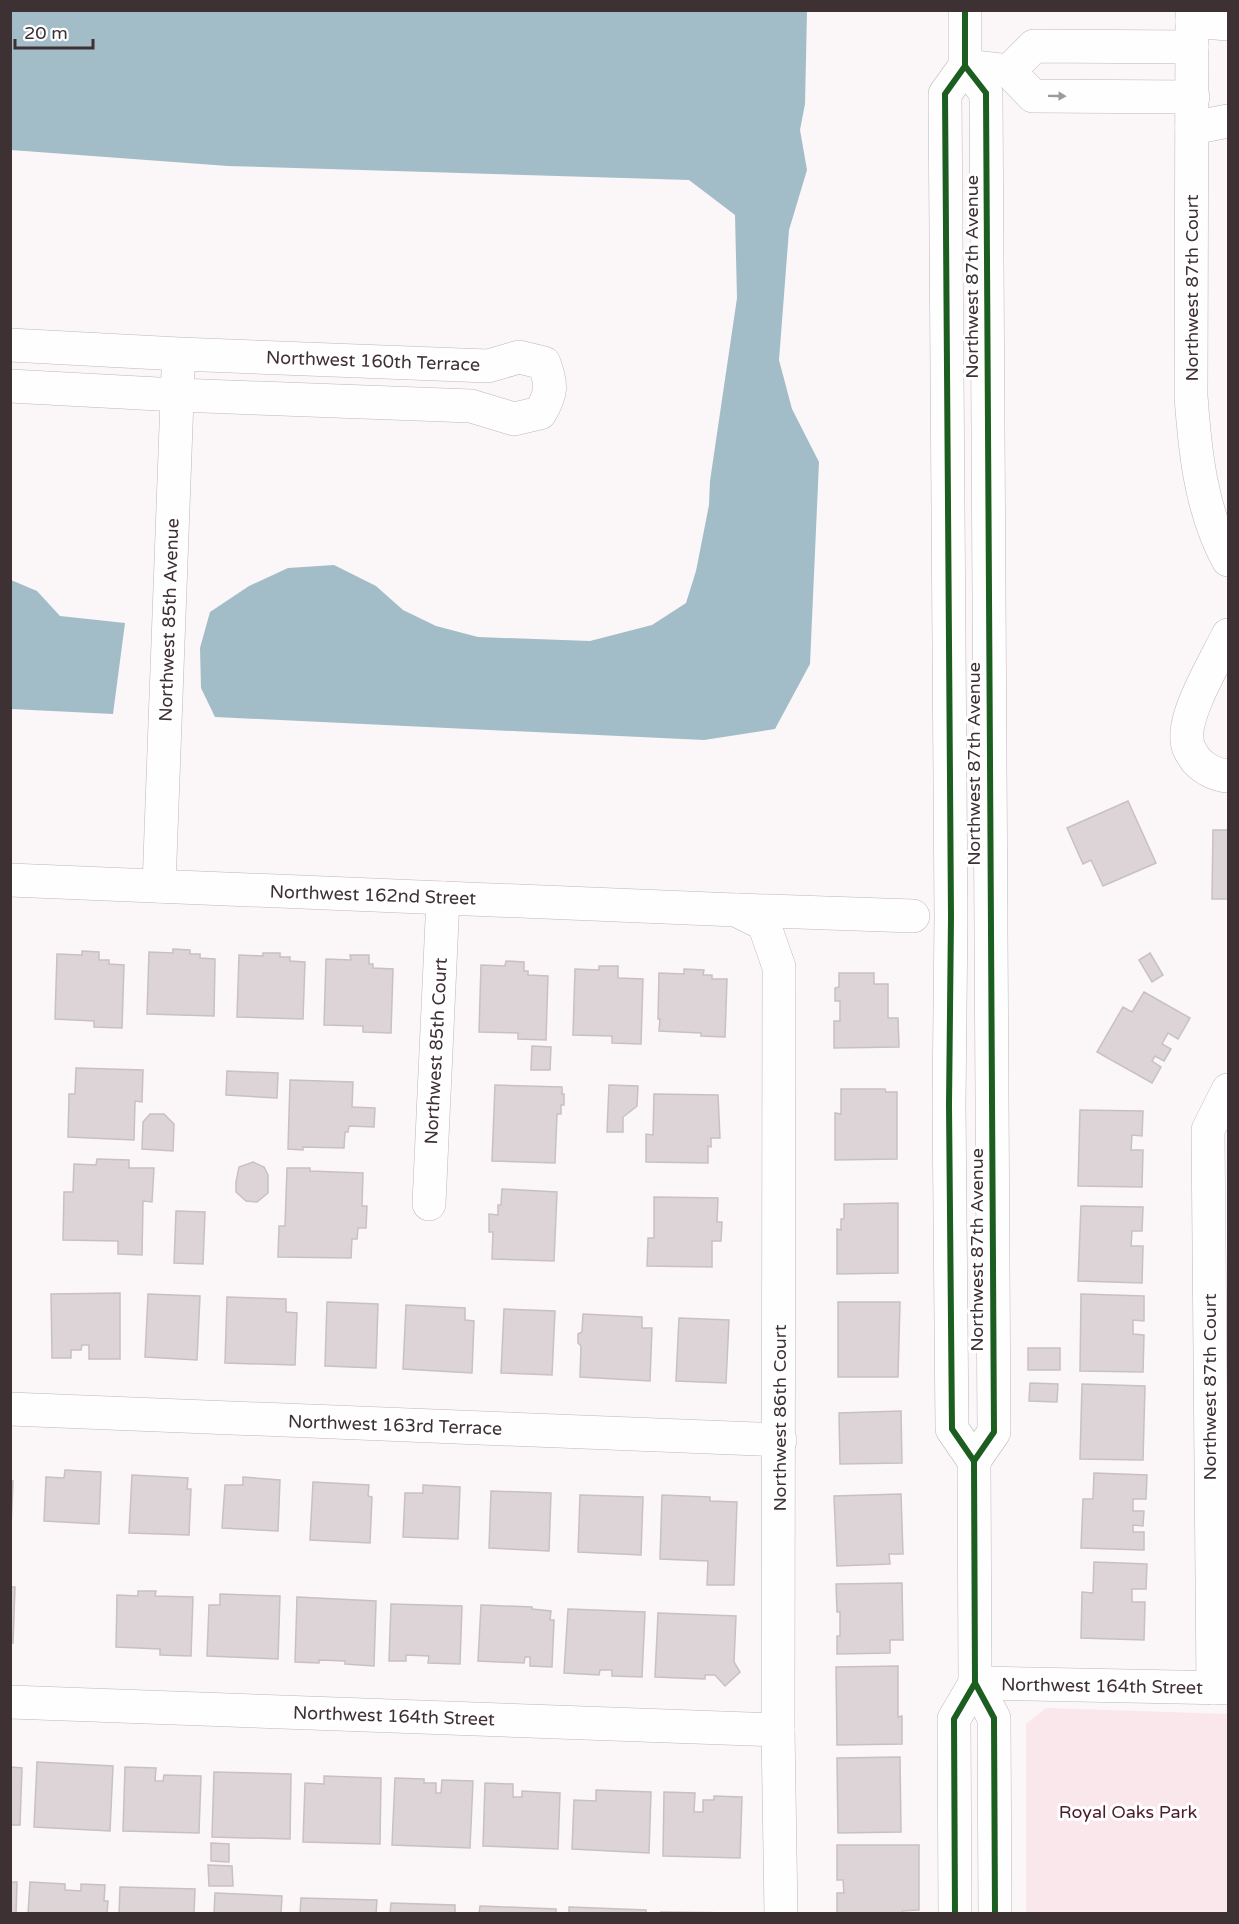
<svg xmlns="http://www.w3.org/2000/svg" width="1239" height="1924" font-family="'Varela Round',sans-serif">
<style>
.green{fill:#fae7eb}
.water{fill:#a2bdc7}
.building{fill:#ddd4d7;stroke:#c9c0c2;stroke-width:1.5}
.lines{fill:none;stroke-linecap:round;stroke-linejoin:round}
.minor-casing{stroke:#bfb7b9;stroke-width:34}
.minor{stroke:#fefefe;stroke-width:33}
.cycleway-casing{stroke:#fff;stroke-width:10}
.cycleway{stroke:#1b5e20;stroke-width:6}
.oneway{fill:#9e9899}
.labels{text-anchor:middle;stroke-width:6;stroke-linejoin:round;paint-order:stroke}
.street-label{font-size:18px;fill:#3e3134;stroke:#fff}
.park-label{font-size:18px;fill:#4d1b2b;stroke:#fff}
</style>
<rect width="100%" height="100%" fill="#fbf6f7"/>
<!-- green -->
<polygon class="green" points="1046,1708 1228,1714 1228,1913 1026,1913 1026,1724"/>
<!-- water -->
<g class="water">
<polygon points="10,11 807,11 805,104 800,130 807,170 789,230 779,360 792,409 819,462 810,664 775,729 704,740 215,717 201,688 200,648 210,612 249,586 288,568 334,565 376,586 403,610 436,626 478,637 590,641 652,625 686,603 696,571 709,505 710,481 737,298 735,215 689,180 228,166 11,150"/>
<polygon points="11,580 37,591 60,616 125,623 113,714 11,709"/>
</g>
<!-- building -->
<g class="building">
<polygon points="1128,801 1156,863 1103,886 1091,860 1083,864 1067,828"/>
<polygon points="1213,830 1228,830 1228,899 1212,899"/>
<polygon points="173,949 190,950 190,954 200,954 200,958 215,959 214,1016 147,1014 149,952 173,953"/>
<polygon points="82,951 99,952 99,960 109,960 109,964 124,965 122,1028 94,1027 94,1021 55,1019 57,954 82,955"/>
<polygon points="263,953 280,953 280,957 290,957 290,961 305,962 303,1019 237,1017 239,955 263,956"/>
<polygon points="1150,953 1163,975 1152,982 1139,960"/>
<polygon points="350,955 369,955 369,964 373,964 373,968 393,969 391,1033 363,1032 363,1026 324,1025 326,959 351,960"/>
<polygon points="506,961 524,962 524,971 528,971 528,975 548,976 546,1040 518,1039 518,1033 479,1032 481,965 505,966"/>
<polygon points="599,966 618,966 618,978 643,979 641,1044 612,1043 612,1036 573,1035 575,969 599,970"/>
<polygon points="684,969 704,970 703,975 712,975 712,979 727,979 725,1037 701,1036 701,1033 659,1031 660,1019 658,1019 659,973 684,974"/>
<polygon points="839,973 874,973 874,984 888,984 888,1018 898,1018 899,1047 834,1048 834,1021 840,1021 840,1001 835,1001 835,988 839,987"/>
<polygon points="1144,992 1190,1018 1178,1039 1168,1033 1162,1044 1171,1049 1164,1061 1155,1056 1152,1061 1161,1067 1152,1083 1097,1052 1123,1007 1132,1012"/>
<polygon points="532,1046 551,1047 550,1070 531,1070"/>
<polygon points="76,1068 143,1070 142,1102 135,1101 134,1140 68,1137 69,1094 75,1094"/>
<polygon points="227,1071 278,1073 277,1098 226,1095"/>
<polygon points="290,1080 353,1082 352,1107 375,1108 374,1127 349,1126 348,1132 345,1132 344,1148 303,1147 303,1150 288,1149"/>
<polygon points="495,1085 562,1087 562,1094 564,1094 564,1105 561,1105 561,1114 557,1114 555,1163 492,1161"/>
<polygon points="609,1085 638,1086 637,1106 623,1117 623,1132 607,1132"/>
<polygon points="841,1089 885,1089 886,1092 897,1092 897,1159 835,1160 835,1113 841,1114"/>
<polygon points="654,1094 718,1095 720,1138 711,1138 711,1147 708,1146 708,1163 646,1162 646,1134 653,1135"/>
<polygon points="1080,1110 1143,1111 1142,1136 1132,1135 1131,1150 1143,1150 1142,1187 1078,1186"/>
<polygon points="150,1114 164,1114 174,1124 173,1151 142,1149 143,1122"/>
<polygon points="97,1159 129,1160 129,1168 154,1168 152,1202 143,1201 142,1255 118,1254 118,1241 63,1240 64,1192 73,1192 74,1164 96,1165"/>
<polygon points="253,1162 264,1167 268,1175 268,1193 257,1202 246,1201 236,1192 236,1182 239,1167"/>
<polygon points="287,1168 310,1168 310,1171 363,1173 362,1206 367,1206 366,1228 358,1228 357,1239 352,1239 351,1258 278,1257 279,1226 285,1226"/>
<polygon points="502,1189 557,1192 554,1261 492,1259 493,1232 489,1232 489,1214 498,1215 498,1205 501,1205"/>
<polygon points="654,1197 718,1198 717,1222 722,1222 721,1241 712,1241 712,1267 647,1266 648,1238 654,1238"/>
<polygon points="898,1203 898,1273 837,1274 837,1229 841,1230 841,1219 844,1219 844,1204"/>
<polygon points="1081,1206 1143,1207 1142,1231 1132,1231 1131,1246 1143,1246 1142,1283 1078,1281"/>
<polygon points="176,1211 205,1212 203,1264 174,1263"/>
<polygon points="120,1293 120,1359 89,1359 89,1345 82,1345 81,1350 71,1350 71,1358 52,1358 51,1294"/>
<polygon points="148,1294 200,1296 197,1360 145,1357"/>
<polygon points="1081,1294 1144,1296 1144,1321 1133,1320 1133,1334 1144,1335 1143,1372 1080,1371"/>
<polygon points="227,1297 286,1299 286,1312 297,1313 295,1365 225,1363"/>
<polygon points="327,1302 378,1304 376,1368 325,1366"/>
<polygon points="838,1302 900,1302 898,1377 838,1377"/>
<polygon points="406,1305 465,1308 465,1320 474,1321 472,1373 403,1369"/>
<polygon points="504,1309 555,1311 552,1375 501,1373"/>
<polygon points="583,1314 642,1317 642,1328 652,1328 650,1381 580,1377 581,1346 578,1343 578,1334 582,1332"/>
<polygon points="679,1318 729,1320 726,1383 676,1381"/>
<rect x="1028" y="1348" width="32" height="22"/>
<polygon points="1030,1383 1058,1384 1057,1402 1029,1401"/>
<polygon points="1082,1384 1145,1386 1143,1460 1080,1459"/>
<polygon points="901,1411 902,1463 840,1464 839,1413"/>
<polygon points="65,1470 101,1472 99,1524 44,1521 46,1477 64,1478"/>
<polygon points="1094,1473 1147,1475 1146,1499 1133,1499 1133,1511 1144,1511 1143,1526 1133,1525 1133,1532 1144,1532 1144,1550 1081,1548 1083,1499 1093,1499"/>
<polygon points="132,1475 188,1478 187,1489 191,1489 189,1535 129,1533"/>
<polygon points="243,1477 280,1480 278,1531 222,1528 225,1485 243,1485"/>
<polygon points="10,1481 13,1481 11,1528 10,1528"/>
<polygon points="313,1482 369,1485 368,1496 372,1497 370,1543 310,1540"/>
<polygon points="423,1485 460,1487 458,1539 403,1537 405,1493 423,1493"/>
<polygon points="491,1491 551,1493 549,1551 489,1548"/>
<polygon points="901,1494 903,1554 889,1554 890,1564 837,1566 834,1496"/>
<polygon points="580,1495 643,1497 641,1555 578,1552"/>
<polygon points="662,1495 710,1497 710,1501 737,1502 734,1585 707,1585 708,1561 660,1559"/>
<polygon points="1094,1562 1147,1564 1146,1589 1132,1589 1132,1602 1145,1602 1144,1640 1081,1638 1082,1592 1093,1593"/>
<polygon points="902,1583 903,1640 890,1640 890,1653 837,1654 837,1636 840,1636 840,1612 837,1612 836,1584"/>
<polygon points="10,1587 15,1587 13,1643 10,1643"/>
<polygon points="138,1591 156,1591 155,1596 193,1597 191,1656 160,1655 160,1649 116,1647 117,1595 138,1596"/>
<polygon points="220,1594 280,1596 278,1659 207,1656 209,1605 220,1605"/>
<polygon points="297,1597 376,1601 374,1666 345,1664 345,1661 319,1660 319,1663 295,1662"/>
<polygon points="391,1604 462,1606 460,1664 428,1663 429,1656 406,1655 406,1661 389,1661"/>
<polygon points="481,1605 532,1607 532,1609 551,1611 550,1620 554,1620 552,1667 530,1666 530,1657 525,1657 524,1663 478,1661"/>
<polygon points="568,1609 645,1612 642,1677 612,1676 612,1670 600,1670 599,1675 564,1673"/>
<polygon points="658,1613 736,1616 734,1662 740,1672 725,1686 715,1675 705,1675 705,1679 655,1677"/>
<polygon points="898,1666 898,1717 902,1716 902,1744 837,1745 836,1667"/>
<polygon points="900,1757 901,1832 838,1833 837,1758"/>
<polygon points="37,1762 113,1766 110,1831 34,1827"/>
<polygon points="10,1767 22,1768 20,1825 10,1825"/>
<polygon points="125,1767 156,1768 155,1781 163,1781 164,1775 201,1776 199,1833 123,1831"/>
<polygon points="214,1772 291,1774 290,1839 212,1837"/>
<polygon points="324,1776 381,1778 380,1844 303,1842 305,1783 324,1784"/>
<polygon points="395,1778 424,1779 424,1783 436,1783 436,1793 441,1793 442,1780 473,1781 470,1848 392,1845"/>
<polygon points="485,1783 513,1784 513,1797 522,1797 522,1791 560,1793 558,1849 483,1846"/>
<polygon points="596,1790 651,1792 649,1853 572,1849 574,1800 596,1801"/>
<polygon points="664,1792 695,1793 694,1812 703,1812 703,1800 714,1800 714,1796 742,1797 740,1858 663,1856"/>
<polygon points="211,1843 229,1844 229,1862 211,1861"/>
<polygon points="837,1845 919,1845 919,1910 902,1911 902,1914 837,1914 837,1893 844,1893 843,1880 837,1880"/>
<polygon points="208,1865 232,1866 233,1886 209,1886"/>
<polygon points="10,1882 17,1882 16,1914 10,1914"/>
<polygon points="30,1882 65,1884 65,1890 81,1891 81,1884 105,1885 104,1901 108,1901 107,1914 28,1914"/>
<polygon points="120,1887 195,1889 194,1914 119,1914"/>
<polygon points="215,1893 282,1896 281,1914 214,1914"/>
<polygon points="301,1898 377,1900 376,1914 300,1914"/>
<polygon points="391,1903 455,1905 455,1914 390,1914"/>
<polygon points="480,1906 556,1909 556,1914 479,1914"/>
<polygon points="569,1907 646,1910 646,1914 569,1914"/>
<polygon points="661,1912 737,1913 737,1914 661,1914"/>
</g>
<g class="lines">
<!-- minor casing -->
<g class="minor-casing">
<g id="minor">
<polyline points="965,10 965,66 986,93 994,1432 974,1461"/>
<path d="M1192 10 1191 396C1195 452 1201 510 1228 560"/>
<polyline points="1192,21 1228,24"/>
<polyline points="965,66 945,94 951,917 949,1105 952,1429 974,1461 975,1683 994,1718 995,1914"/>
<polyline points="965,66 1009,71 1033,96 1193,97"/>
<polyline points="1009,71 1034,46 1192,47"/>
<polyline points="1192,128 1228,121"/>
<path d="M10 345 179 354 488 366 519 357 544 363C552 385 552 393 540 413L514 419 471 406 177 395 10 386"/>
<path d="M1228 635C1216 660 1184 713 1187 739 1187 747 1191 753 1196 760 1204 769 1216 775 1228 776"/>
<polyline points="10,880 736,910 764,924 779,967 778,1730 781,1914"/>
<polyline points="159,886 178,372"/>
<polyline points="738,910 913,916"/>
<polyline points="429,1204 443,898"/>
<polyline points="10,1409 780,1440"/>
<polyline points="975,1683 1228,1688"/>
<polyline points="1213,1688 1208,1130 1228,1090"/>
<polyline points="10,1702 778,1730"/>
<polyline points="955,1914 954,1719 975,1683"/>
</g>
</g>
<!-- minor -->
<use href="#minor" class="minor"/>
<!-- cycleway casing -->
<g class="cycleway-casing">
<g id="cycleway">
<polyline points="965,10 965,66 986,93 994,1432 974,1461"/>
<polyline points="965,66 945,94 951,917 949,1105 952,1429 974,1461 975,1683 994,1718 995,1914"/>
<polyline points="955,1914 954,1719 975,1683"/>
</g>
</g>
<!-- cycleway -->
<use href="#cycleway" class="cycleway"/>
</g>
<!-- one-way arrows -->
<defs><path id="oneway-solid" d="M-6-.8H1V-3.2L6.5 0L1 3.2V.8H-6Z" transform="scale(1.5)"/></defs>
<use class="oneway" href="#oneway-solid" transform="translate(1057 96) rotate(1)"/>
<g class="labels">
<!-- street labels -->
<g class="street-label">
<text transform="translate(972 277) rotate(-90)" y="6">Northwest 87th Avenue</text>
<text transform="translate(1192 288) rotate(-90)" y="6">Northwest 87th Court</text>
<text transform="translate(373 361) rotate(2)" y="6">Northwest 160th Terrace</text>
<text transform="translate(169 620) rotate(-88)" y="6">Northwest 85th Avenue</text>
<text transform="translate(974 764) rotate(-90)" y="6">Northwest 87th Avenue</text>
<text transform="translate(373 895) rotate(2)" y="6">Northwest 162nd Street</text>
<text transform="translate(436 1051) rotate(-87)" y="6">Northwest 85th Court</text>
<text transform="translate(977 1250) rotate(-90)" y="6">Northwest 87th Avenue</text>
<text transform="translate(1210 1387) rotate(-90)" y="6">Northwest 87th Court</text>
<text transform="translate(780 1418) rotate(-90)" y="6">Northwest 86th Court</text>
<text transform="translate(395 1425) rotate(2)" y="6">Northwest 163rd Terrace</text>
<text transform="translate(1102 1686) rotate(1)" y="6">Northwest 164th Street</text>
<text transform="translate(394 1716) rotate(2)" y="6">Northwest 164th Street</text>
</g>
<!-- park labels -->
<g class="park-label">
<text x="1128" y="1818">Royal Oaks Park</text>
</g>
</g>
<!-- border -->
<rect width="1239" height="1924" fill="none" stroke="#3e3134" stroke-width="24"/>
<!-- scale -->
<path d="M15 39v9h78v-9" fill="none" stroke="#3e3134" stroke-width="3"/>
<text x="24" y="39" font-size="18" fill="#3e3134" stroke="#ffffff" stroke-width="4.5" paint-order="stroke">20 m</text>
</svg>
